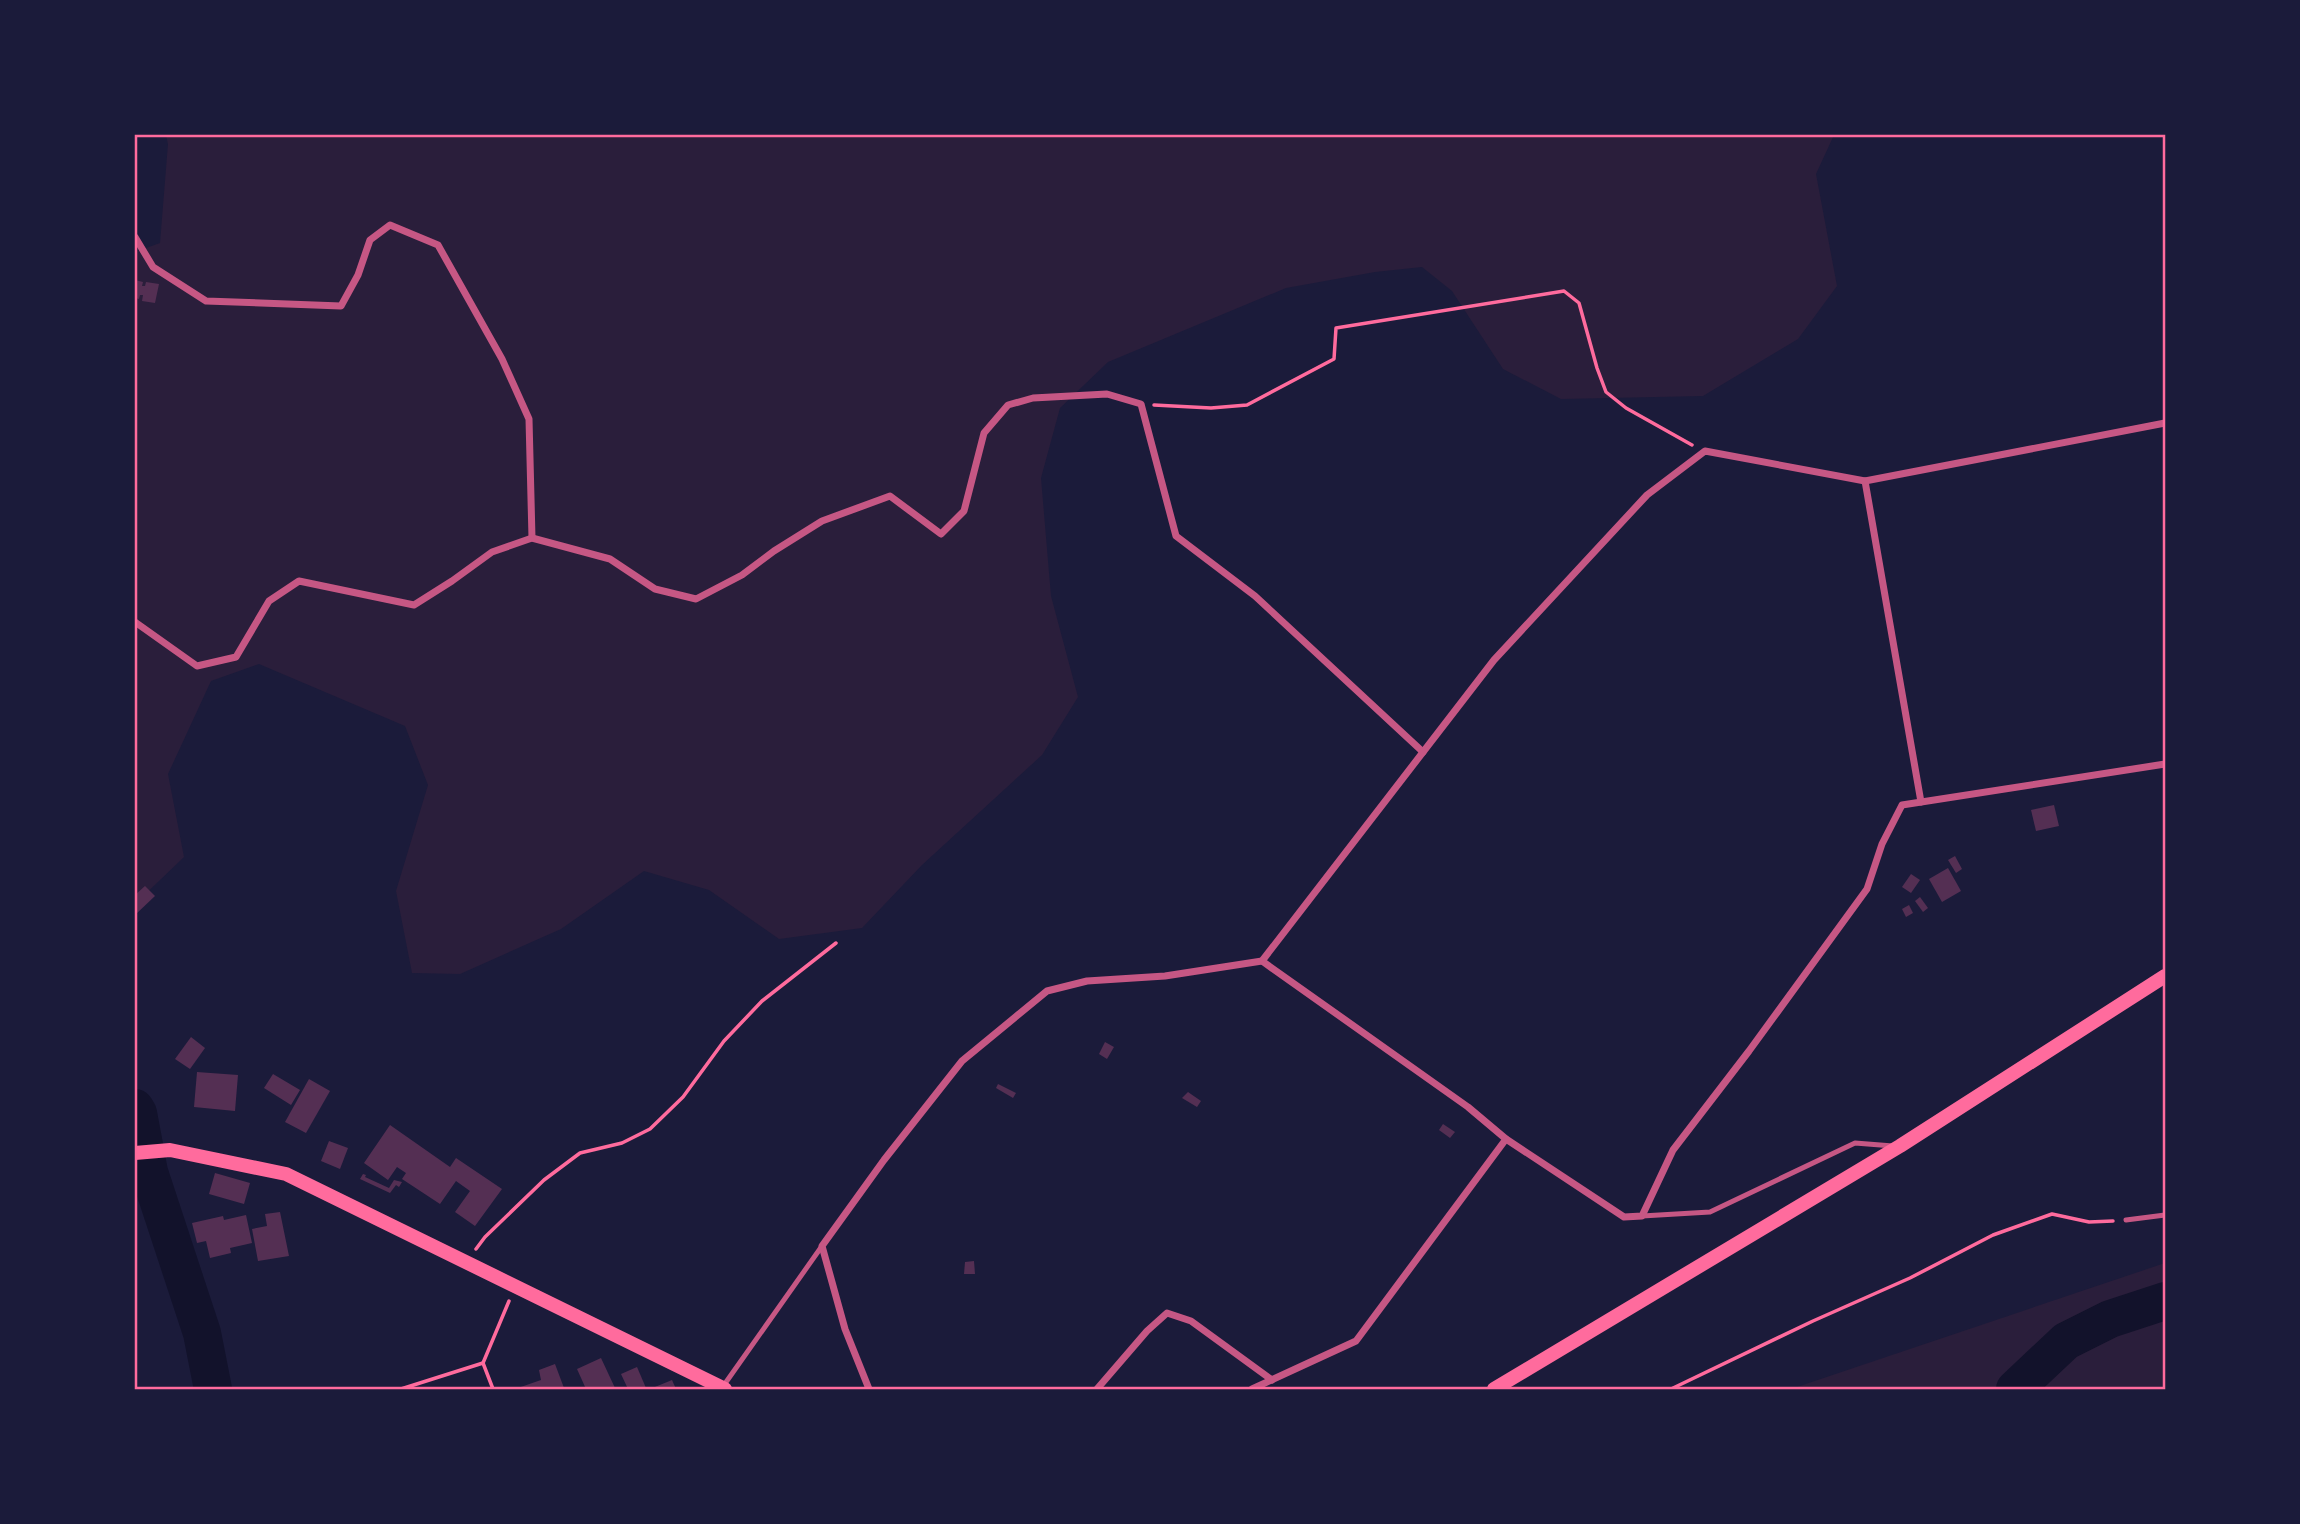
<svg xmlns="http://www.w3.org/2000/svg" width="2300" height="1524" font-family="'Varela Round',sans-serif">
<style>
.green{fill:#2a1e3b}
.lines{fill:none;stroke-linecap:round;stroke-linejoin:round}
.river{stroke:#12122b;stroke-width:38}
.building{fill:#542f53}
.path{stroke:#ff6b9d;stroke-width:3.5}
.service{stroke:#c65784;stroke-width:5}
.minor{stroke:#c65784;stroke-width:7}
.secondary{stroke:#ff6b9d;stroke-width:14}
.neatline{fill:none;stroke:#ff6b9d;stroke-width:2.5}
</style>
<rect width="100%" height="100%" fill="#1b1b3a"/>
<!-- green -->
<g class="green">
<polygon points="166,135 1834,135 1816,174 1837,286 1798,339 1703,396 1561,399 1503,369 1452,291 1422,267 1375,272 1286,288 1108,362 1060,408 1041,478 1051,596 1078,697 1042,755 922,865 862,928 779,939 709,890 644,871 561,929 460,974 412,973 396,891 428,785 405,726 259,664 211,681 168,774 184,857 135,904 135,252 160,243 168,144"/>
<polygon points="2165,1263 2165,1389 1791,1389"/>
</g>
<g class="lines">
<!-- river -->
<g class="river">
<polyline points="135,1108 138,1113 149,1172 202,1333 213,1389"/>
<polyline points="2015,1389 2066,1341 2110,1319 2165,1301"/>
</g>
</g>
<!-- building -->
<g class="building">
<polygon points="135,280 143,282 142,286 145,286 146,282 159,284 155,303 142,301 143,295 140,295 139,299 135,298"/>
<polygon points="2054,805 2059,826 2036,831 2031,810"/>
<polygon points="1955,856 1962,869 1956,873 1948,860"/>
<polygon points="1948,868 1961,891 1942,902 1929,879"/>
<polygon points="1911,874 1920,880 1911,893 1902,887"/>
<polygon points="145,886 155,896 135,915 135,895"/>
<polygon points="1920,897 1928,908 1923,912 1915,901"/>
<polygon points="1909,905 1913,913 1906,917 1902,909"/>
<polygon points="191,1037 205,1048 190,1069 175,1059"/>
<polygon points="1105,1042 1114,1047 1107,1059 1099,1054"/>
<polygon points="197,1072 238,1075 235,1111 194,1107"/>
<polygon points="273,1074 300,1090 291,1105 264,1088"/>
<polygon points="309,1079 330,1091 306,1133 285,1122"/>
<polygon points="998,1084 1016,1093 1013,1098 996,1088"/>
<polygon points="1188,1092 1201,1101 1197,1107 1182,1098"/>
<polygon points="1443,1124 1455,1132 1450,1138 1439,1130"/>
<polygon points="390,1125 450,1167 456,1158 502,1189 475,1226 455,1212 470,1191 456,1181 440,1204 402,1179 406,1173 397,1167 388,1180 364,1163"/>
<polygon points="329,1141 348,1148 340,1169 321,1161"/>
<polygon points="215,1173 250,1183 244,1204 209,1194"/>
<polygon points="363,1174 366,1175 365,1177 389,1188 394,1180 402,1182 399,1187 396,1185 390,1193 360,1179"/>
<polygon points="280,1212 289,1256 258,1261 252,1229 267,1226 265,1214"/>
<polygon points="246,1215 252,1243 230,1248 231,1253 210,1258 206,1241 197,1243 192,1223 223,1216 224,1220"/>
<polygon points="974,1261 975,1274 964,1274 965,1262"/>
<polygon points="601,1358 615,1388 586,1389 577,1369"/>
<polygon points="555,1364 564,1388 515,1389 541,1380 539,1370"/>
<polygon points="637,1367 646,1388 628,1389 621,1374"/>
<polygon points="672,1380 676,1389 650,1389"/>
</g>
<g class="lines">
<!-- path -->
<g class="path">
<polyline points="1154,405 1211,408 1247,405 1334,359 1336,328 1564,291 1579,303 1597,368 1606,392 1626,408 1692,445"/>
<polyline points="476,1249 485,1237 544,1180 580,1153 622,1143 650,1129 683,1097 724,1041 762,1001 836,943"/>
<polyline points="401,1389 483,1363"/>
<polyline points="493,1389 483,1363 509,1301"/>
<polyline points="1671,1389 1813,1321 1910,1278 1993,1235 2052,1214 2089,1222 2113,1221"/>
</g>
<!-- service -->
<g class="service">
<polyline points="1642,1216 1710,1212 1855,1143 1893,1146"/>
<polyline points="2126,1220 2165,1215"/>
<polyline points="724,1385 822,1246"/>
</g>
<!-- minor -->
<g class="minor">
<polyline points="135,237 153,267 206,301 341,306 358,275 370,240 390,225 438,245 502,359 529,419 532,538"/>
<polyline points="1865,481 1921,802"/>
<polyline points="135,622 197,666 236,657 269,601 299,581 414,605 452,581 492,552 532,538 610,559 655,589 696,599 742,575 774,551 822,521 890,496 941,534 964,511 984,433 1008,405 1033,398 1107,394 1141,404 1176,536 1255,596 1423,752"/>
<polyline points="1262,961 1468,1107 1506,1139 1624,1217 1642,1216 1673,1150 1749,1051 1867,889 1882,844 1902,805 2165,764"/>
<polyline points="869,1389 845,1329 822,1246 884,1160 962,1061 1047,991 1087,981 1165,976 1262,961 1494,660 1647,495 1705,451 1865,481 2165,423"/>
<polyline points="1097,1389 1147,1331 1167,1313 1191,1321 1272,1380"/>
<polyline points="1252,1389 1356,1341 1506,1139"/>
</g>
<!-- secondary -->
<g class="secondary">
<polyline points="135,1153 170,1150 286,1174 725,1389"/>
<polyline points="1494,1389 1900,1146 2165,976"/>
</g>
</g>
<!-- border -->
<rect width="2300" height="1524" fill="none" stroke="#1b1b3a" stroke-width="273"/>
<rect x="136" y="136" width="2028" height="1252" class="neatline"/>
</svg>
